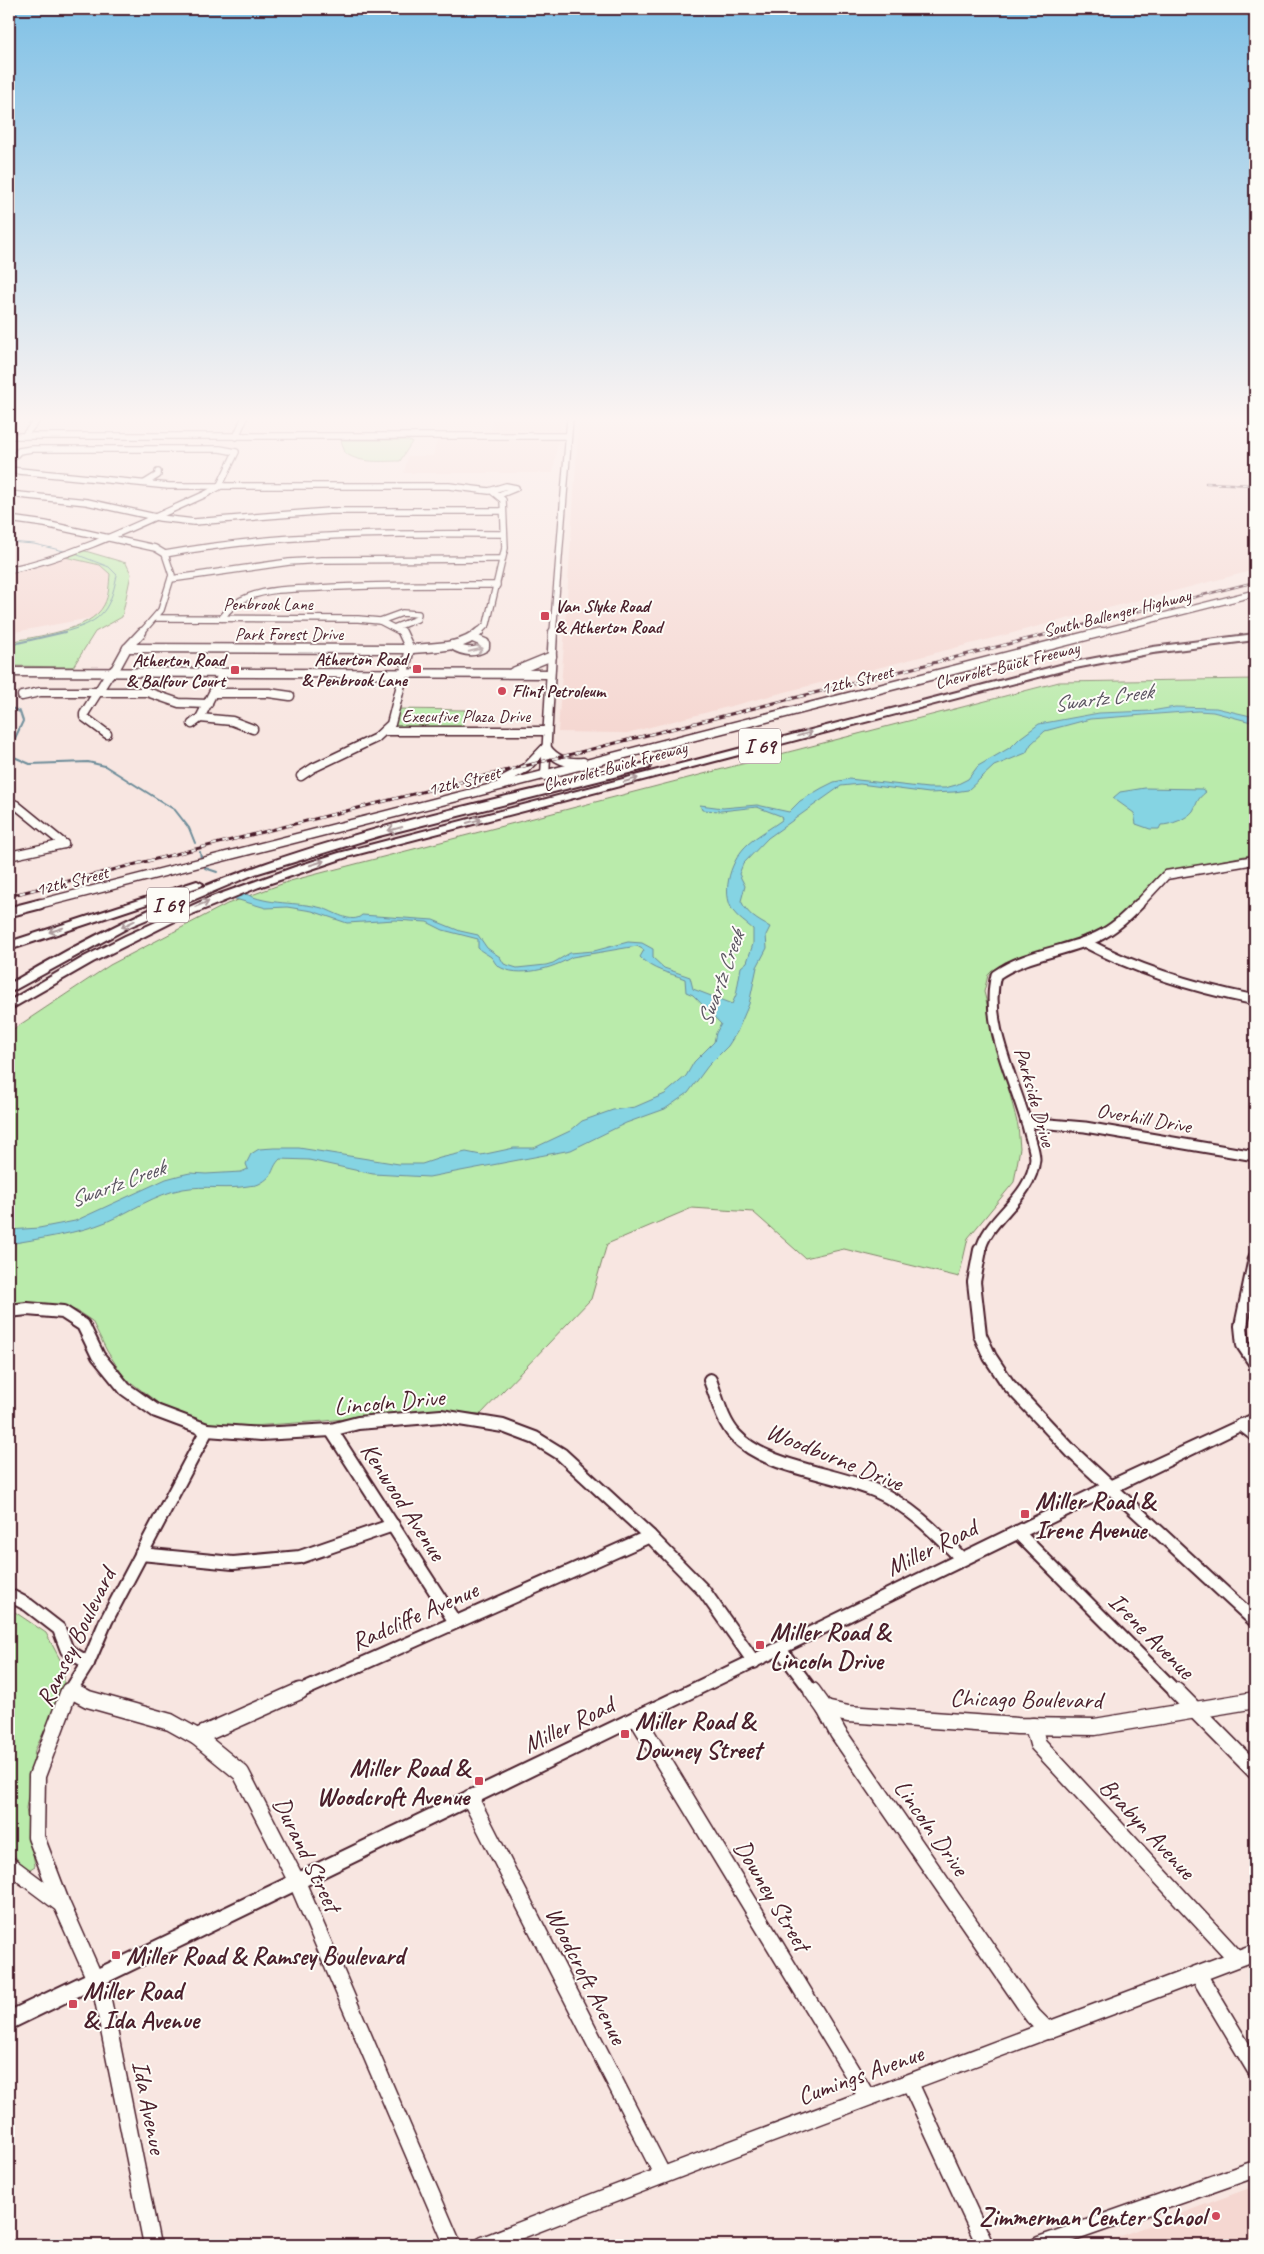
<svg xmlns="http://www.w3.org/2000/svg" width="1264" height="2254" font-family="Caveat,sans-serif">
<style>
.built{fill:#f5d7d1}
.green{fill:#baebab;stroke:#82856b}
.water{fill:#85d4e3;stroke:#6d8c99}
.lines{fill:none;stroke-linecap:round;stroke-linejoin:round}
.stream-far1{stroke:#6d8c99;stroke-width:1}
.stream{stroke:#6d8c99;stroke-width:2}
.minor-far4-casing{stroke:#4a1f2b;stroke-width:8}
.minor-far3-casing{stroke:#4a1f2b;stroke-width:11}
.minor-far2-casing{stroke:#4a1f2b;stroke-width:13}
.minor-far1-casing{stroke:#4a1f2b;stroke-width:16}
.minor-casing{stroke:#4a1f2b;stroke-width:19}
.major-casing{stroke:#4a1f2b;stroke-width:4}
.highway-casing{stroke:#4a1f2b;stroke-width:4}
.minor-far4{stroke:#fdfcf7;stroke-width:5.5}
.minor-far3{stroke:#fdfcf7;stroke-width:8}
.minor-far2{stroke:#fdfcf7;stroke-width:9}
.minor-far1{stroke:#fdfcf7;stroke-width:12}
.minor{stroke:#fdfcf7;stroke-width:16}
.major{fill:#fdfcf7;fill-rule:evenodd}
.highway{fill:#fdfcf7;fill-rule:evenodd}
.rail-far1-casing{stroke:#4a1f2b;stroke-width:2.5}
.rail-casing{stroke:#4a1f2b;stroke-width:3}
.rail-far1{stroke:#fdfcf7;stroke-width:1;stroke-dasharray:4.5;stroke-linecap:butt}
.rail{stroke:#fdfcf7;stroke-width:2;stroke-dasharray:5.5;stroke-linecap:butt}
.oneway{stroke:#ac999b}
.poi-dot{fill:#d1495b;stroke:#fdfcf7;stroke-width:2}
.labels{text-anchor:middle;stroke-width:4;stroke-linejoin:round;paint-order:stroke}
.far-street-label{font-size:18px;fill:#4a1f2b;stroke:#fdfcf7}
.far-poi-label{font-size:18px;font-weight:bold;fill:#4a1f2b;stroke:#fdfcf7;text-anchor:start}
.shield{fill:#fdfcf7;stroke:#806168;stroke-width:1}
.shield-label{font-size:20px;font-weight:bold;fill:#4a1f2b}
.street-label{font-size:21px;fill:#4a1f2b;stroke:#fdfcf7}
.water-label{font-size:22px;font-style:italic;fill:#5c5562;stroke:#fdfcf7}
.near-street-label{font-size:25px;fill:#4a1f2b;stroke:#fdfcf7}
.near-poi-label{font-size:25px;font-weight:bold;fill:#4a1f2b;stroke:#fdfcf7;text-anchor:start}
</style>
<rect width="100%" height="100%" fill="#f8e6e1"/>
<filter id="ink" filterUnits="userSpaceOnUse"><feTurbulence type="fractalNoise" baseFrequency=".02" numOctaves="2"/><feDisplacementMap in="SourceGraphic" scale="10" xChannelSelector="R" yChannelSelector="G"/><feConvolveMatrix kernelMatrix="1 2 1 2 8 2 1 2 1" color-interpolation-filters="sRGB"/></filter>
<g filter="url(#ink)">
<!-- built -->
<g class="built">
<polygon points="493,419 562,419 561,435 490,434"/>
<polygon points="579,419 1255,419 1255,570 627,733 558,732"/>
<polygon points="558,439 553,473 404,473 408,456 433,456 437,440"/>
<polygon points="65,557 100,565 110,574 105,603 96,617 9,633 9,573 36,568"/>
<polygon points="1255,2186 1255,2245 1096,2245"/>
</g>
<!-- green -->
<g class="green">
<path d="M341 440H407L412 442 400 461C382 461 361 464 345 453Z"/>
<path d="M82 550 126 563 131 574 122 617 95 632 73 667 9 666V642C36 636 91 631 104 605 109 596 109 584 110 574L100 565 65 557Z"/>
<polygon points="1255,679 1255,854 1162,872 1118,918 1086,938 1005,962 988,975 984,992 1018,1126 1020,1148 1014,1182 968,1238 959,1277 844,1249 805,1258 753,1212 692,1208 607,1244 591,1299 481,1414 428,1410 325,1421 238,1427 202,1422 162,1406 124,1377 107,1351 92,1321 77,1311 62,1306 9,1307 9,1032 110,965 227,904 290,881 1059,682"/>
<polygon points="398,709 465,710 462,730 394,728"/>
<polygon points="9,1608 46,1633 64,1667 64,1682 60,1698 35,1750 26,1808 35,1866 27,1871 9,1849"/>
</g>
<!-- water -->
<g class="water">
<path d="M1175 707 1216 708 1255 717V723L1213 712 1198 711 1090 719 1045 731 1031 744 1026 753 994 766 968 790 954 792 929 793 860 784 841 786 768 838 743 864 739 874 745 886 741 901C748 915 757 920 770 927L766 935 767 948 757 967 749 1004 737 1032 728 1046 708 1066 688 1093 665 1109 626 1123 571 1150 429 1177 373 1174 309 1160 280 1159C270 1169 276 1175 259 1184 255 1186 252 1185 248 1186 227 1190 205 1185 183 1189 155 1194 132 1211 106 1222 80 1233 37 1239 9 1244V1230L39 1228 75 1221 166 1179 181 1175 190 1173 206 1174 241 1172 248 1169 246 1164 251 1154 259 1149 274 1148H299L399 1164H422L440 1158 466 1152 481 1155 514 1148H534L570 1131 582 1121 613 1110 635 1107 665 1094 686 1076 694 1062 714 1042 716 1033 721 1024 693 995 686 992 685 979C668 972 653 971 640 957L644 950 637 946 572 957C554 968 518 979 498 966 495 964 494 960 491 957 487 954 482 952 478 948V939L443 930 427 922 395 920 347 923 312 911 287 907 266 908 232 898 244 893C269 906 296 901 322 908 333 911 352 925 362 915L433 920 460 931 478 935 487 948 500 957 504 964 517 968 546 965 553 963 570 953 594 951 628 942 642 943 653 949V958L664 968 690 977 693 989 732 1004 736 995 741 967 747 962 753 944V929C746 923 738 918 733 911 720 891 732 858 748 844 758 835 771 828 782 820L781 816 757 807 721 811 702 810 700 805 723 808 757 805 789 812 800 801 822 788 834 782 849 779 928 788H945L956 785 968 779 978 766 1011 747 1020 738 1039 724 1099 713 1151 711Z"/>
<path d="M1145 788 1202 789 1206 792C1196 800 1198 802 1193 811 1187 819 1170 825 1161 825L1159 829H1150L1136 824 1134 813 1113 798 1120 792Z"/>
</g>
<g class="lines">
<!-- stream-far1 -->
<g class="stream-far1">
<polyline points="9,542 34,544 64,551"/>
<path d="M61 633C100 622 109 615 117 575L109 567 78 555"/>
</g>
<!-- stream -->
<g class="stream">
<polyline points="9,645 65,632"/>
<polyline points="9,707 20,712 23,721 9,751 14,757 30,764 88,762 105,766 175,810 189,828 195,843"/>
<polyline points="200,852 201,858"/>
<polyline points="205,868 217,872"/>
</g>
<!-- minor-far4 casing -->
<g class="minor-far4-casing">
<g id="minor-far4">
<polyline points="9,436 568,436"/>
<polyline points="24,436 38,419"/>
<polyline points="236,437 244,419"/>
<path d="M9 462 19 451 32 449H220L236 452 219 487 206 494C141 523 79 555 9 570"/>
<polyline points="9,470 169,486 449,486 489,491 506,486 516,488 499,495"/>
<polyline points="145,483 158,475 158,472"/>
<polyline points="9,494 87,502 160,518 194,522 329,511 503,511"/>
<polyline points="9,519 45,524 155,548 165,554 172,575 161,610 141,633"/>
<path d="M165 554C278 533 390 533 504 534"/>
<polyline points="171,579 289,562 322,560 502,559"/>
<polyline points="156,618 358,619 380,621 403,633"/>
<path d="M222 618C229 608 237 601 248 597 271 588 297 589 320 588 379 584 438 585 497 585"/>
<polyline points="380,621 402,613 418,614 417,619 396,627"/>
<polyline points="478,633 487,624 505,548 503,500 493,492"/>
<polyline points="553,633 570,419"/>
<polyline points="1097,633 1255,593"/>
</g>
</g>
<!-- minor-far3 casing -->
<g class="minor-far3-casing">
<g id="minor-far3">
<path d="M452 645C463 652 473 654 485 647V643L473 638"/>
<path d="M127 648 410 649C432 647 462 649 479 632"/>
<polyline points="9,672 550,674"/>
<polyline points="513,672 552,656"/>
<polyline points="215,693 269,693 290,696"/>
<polyline points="22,696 40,692 147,692 179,703 208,704"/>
<polyline points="200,718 232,721 253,729"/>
<polyline points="192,724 200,718 223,673"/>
<polyline points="384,731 547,731"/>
<polyline points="107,734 84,717 84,714 108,676 116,668 127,648 142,632"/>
<polyline points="301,776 313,768 376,738 391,724 410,649 402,632"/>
<polyline points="545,776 553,632"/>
<path d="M501 781 526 768 546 747C556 761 567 763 583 762"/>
<polyline points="9,802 16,805 64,844"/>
<polyline points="9,856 64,844"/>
<polyline points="35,905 1102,632"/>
<polyline points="1138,905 1166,875 1255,860"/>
</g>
</g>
<!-- minor-far2 casing -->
<g class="minor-far2-casing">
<g id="minor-far2">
<polyline points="9,912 40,904"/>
<path d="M1084 942C1139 971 1195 988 1255 1000"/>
<polyline points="1026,1122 1085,1127 1255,1156"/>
<path d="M980 1252C987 1217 1031 1200 1035 1159 1035 1150 1030 1138 1028 1129 1016 1082 983 1024 996 975 1026 954 1064 952 1097 937 1114 929 1126 917 1139 904"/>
</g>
</g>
<!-- minor-far1 casing -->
<g class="minor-far1-casing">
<g id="minor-far1">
<polyline points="980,1250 974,1282 980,1335 990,1357 1008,1384 1072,1452 1255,1621"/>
<polyline points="1255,1258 1241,1326 1243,1345 1255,1363"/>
<polyline points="9,1311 27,1309 63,1312 83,1325 98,1356 125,1389 156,1411 207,1430 261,1434 331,1430 358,1423 441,1416 503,1426 535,1438 561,1454 650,1536 704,1591 754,1662"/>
<path d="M710 1380C717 1398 722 1421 735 1435 765 1468 835 1473 876 1491 910 1506 936 1533 962 1559"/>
<polyline points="1242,1425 1255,1435"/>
<polyline points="331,1430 455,1622"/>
<polyline points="1017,1532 1177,1693"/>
<polyline points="141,1554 233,1563 300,1557 393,1525"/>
<polyline points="9,1595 28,1605 59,1629 67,1650 88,1663"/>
<polyline points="780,1649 813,1693"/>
<polyline points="70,1690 75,1693"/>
<polyline points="69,1693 88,1663 106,1621 207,1430"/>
<polyline points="297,1693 650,1536"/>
</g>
</g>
<!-- minor casing -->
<g class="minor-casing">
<g id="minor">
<polyline points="69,1691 37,1776 36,1837 62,1905 102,1995 152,2245"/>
<polyline points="73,1691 88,1699 170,1722 197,1737 241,1773 297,1882 453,2245"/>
<polyline points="812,1691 825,1709 838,1733 1033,2016 1048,2031"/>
<polyline points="1176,1691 1255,1771"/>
<polyline points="825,1709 848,1714 1017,1726 1095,1727 1255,1700"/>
<polyline points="637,1718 867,2097"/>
<polyline points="1033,1726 1038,1744 1236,1958"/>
<polyline points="197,1737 300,1691"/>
<polyline points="470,1798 662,2174"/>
<polyline points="9,1865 61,1904"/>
<polyline points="1198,1974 1255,2069"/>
<polyline points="910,2083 985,2245"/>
<path d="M483 2245C739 2144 998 2050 1255 1952"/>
<polyline points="1039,2245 1255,2169"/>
</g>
</g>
<!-- major casing -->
<g class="major-casing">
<polygon id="major" points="1255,1413 1255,1424 9,2030 9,2011 760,1651 1104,1483"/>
</g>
<!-- highway casing -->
<g class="highway-casing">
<g id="highway">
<polygon points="1255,634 1255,640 1153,653 1065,670 347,857 259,887 175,921 93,962 9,1010 9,1001 84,957 125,936 209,898 295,867 339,853 1064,664 1153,647"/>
<path d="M645 763 650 766 649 768 379 836 255 874 131 926 9 993V984C85 938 164 900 247 870 376 823 512 796 645 763Z"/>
<polygon points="197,881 203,884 201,886 9,950 9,942"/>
</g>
</g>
<!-- minor-far4 -->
<use href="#minor-far4" class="minor-far4"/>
<!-- minor-far3 -->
<use href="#minor-far3" class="minor-far3"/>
<!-- minor-far2 -->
<use href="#minor-far2" class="minor-far2"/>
<!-- minor-far1 -->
<use href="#minor-far1" class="minor-far1"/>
<!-- minor -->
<use href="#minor" class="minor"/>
<!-- major -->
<use href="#major" class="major"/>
<!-- highway -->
<use href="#highway" class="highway"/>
<!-- rail-far1 casing -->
<g class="rail-far1-casing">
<g id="rail-far1">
<polyline points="1206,483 1255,485"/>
<polyline points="1051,633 1255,582"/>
</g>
</g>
<!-- rail casing -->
<g class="rail-casing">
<polyline id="rail" points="9,896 1056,632"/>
</g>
<!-- rail-far1 -->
<use href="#rail-far1" class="rail-far1"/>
<!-- rail -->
<use href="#rail" class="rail"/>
</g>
<!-- one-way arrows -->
<defs><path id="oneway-shaft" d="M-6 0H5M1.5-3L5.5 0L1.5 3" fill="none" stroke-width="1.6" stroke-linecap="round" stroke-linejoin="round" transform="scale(1.25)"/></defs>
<g class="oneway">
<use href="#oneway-shaft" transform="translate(476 650) rotate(-14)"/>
<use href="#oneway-shaft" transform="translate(805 734) rotate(-15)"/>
<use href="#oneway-shaft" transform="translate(631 780) rotate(-15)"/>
<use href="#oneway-shaft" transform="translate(474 821) rotate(-15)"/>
<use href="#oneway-shaft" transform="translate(395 829) rotate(165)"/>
<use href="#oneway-shaft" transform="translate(317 863) rotate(-17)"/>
<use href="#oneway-shaft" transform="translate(202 904) rotate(-22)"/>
<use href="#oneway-shaft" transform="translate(128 924) rotate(154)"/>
<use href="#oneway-shaft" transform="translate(56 930) rotate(162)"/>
</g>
</g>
<!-- sky -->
<linearGradient id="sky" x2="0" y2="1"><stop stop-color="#80c1e6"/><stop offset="0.57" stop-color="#fcf4f2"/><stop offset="1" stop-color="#fcf4f2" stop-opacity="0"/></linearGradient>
<rect width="1264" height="735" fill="url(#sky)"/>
<!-- markers -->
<g class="poi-dot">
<rect x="540" y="611" width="10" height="10" rx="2.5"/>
<rect x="412" y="664" width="10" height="10" rx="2.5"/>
<rect x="230" y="665" width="10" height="10" rx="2.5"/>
<circle cx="502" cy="691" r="5"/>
<rect x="1020" y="1509" width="10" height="10" rx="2.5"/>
<rect x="755" y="1640" width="10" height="10" rx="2.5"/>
<rect x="620" y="1729" width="10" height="10" rx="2.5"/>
<rect x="474" y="1776" width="10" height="10" rx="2.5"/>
<rect x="111" y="1950" width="10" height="10" rx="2.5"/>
<rect x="68" y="1999" width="10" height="10" rx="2.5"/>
<circle cx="1216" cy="2216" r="5"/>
</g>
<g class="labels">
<!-- far-street labels -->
<g class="far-street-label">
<text x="268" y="610">Penbrook Lane</text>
<text transform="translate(1117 613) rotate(-14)" y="6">South Ballenger Highway</text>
<text x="289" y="640">Park Forest Drive</text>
<text transform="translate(1007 665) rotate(-14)" y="6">Chevrolet-Buick Freeway</text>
<text transform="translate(857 680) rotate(-14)" y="6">12th Street</text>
<text x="466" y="722">Executive Plaza Drive</text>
<text transform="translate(615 766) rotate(-15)" y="6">Chevrolet-Buick Freeway</text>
<text transform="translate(464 781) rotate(-14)" y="6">12th Street</text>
<text transform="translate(72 881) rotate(-14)" y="6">12th Street</text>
</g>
<!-- far-poi labels -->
<g class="far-poi-label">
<text x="555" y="612">Van Slyke Road<tspan x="555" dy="21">&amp; Atherton Road</tspan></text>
<text x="407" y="665" text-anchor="end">Atherton Road<tspan x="407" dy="21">&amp; Penbrook Lane</tspan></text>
<text x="225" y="666" text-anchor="end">Atherton Road<tspan x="225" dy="21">&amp; Balfour Court</tspan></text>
<text x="512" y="697">Flint Petroleum</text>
</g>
<!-- shield labels -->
<g class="shield">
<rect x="739" y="728.5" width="42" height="35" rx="4"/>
<rect x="147" y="887.5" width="42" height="35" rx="4"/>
</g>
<g class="shield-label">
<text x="760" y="753">I 69</text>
<text x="168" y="912">I 69</text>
</g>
<!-- street labels -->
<g class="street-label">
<text transform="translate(1035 1097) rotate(74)" y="7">Parkside Drive</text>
<text transform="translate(1144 1118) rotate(10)" y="7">Overhill Drive</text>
</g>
<!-- water labels -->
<g class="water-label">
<text transform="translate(1103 697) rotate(-8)" y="8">Swartz Creek</text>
<text transform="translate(720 978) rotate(-70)" y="8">Swartz Creek</text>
<text transform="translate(117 1183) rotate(-20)" y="8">Swartz Creek</text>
</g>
<!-- near-street labels -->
<g class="near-street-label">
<text transform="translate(389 1401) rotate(-5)" y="9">Lincoln Drive</text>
<text transform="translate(835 1456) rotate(22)" y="9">Woodburne Drive</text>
<text transform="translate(404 1501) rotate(57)" y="9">Kenwood Avenue</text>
<text transform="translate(931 1547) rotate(-26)" y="9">Miller Road</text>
<text transform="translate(414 1615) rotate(-24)" y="9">Radcliffe Avenue</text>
<text transform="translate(1152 1635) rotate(45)" y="9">Irene Avenue</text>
<text transform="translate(75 1637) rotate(-64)" y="9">Ramsey Boulevard</text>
<text transform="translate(1026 1698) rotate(1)" y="9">Chicago Boulevard</text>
<text transform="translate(568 1724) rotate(-26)" y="9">Miller Road</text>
<text transform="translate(932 1827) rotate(55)" y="9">Lincoln Drive</text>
<text transform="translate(1148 1828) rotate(47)" y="9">Brabyn Avenue</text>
<text transform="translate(308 1854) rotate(64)" y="9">Durand Street</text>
<text transform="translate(773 1895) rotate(59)" y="9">Downey Street</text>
<text transform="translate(587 1975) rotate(63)" y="9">Woodcroft Avenue</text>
<text transform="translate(860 2074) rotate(-20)" y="9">Cumings Avenue</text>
<text transform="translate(150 2107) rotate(79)" y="9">Ida Avenue</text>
</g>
<!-- near-poi labels -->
<g class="near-poi-label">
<text x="1035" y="1509">Miller Road &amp;<tspan x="1035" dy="29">Irene Avenue</tspan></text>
<text x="770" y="1640">Miller Road &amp;<tspan x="770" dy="29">Lincoln Drive</tspan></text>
<text x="635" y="1729">Miller Road &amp;<tspan x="635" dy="29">Downey Street</tspan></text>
<text x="469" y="1776" text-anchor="end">Miller Road &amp;<tspan x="469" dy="29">Woodcroft Avenue</tspan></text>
<text x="126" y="1964">Miller Road &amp; Ramsey Boulevard</text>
<text x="83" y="1999">Miller Road<tspan x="83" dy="29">&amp; Ida Avenue</tspan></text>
<text x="1206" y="2225" text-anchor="end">Zimmerman Center School</text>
</g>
</g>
<!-- margin -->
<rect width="1264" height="2254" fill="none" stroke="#fdfcf7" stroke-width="30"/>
<rect x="15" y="15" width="1234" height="2224" fill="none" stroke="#4a1f2b" stroke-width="2" filter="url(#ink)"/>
</svg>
